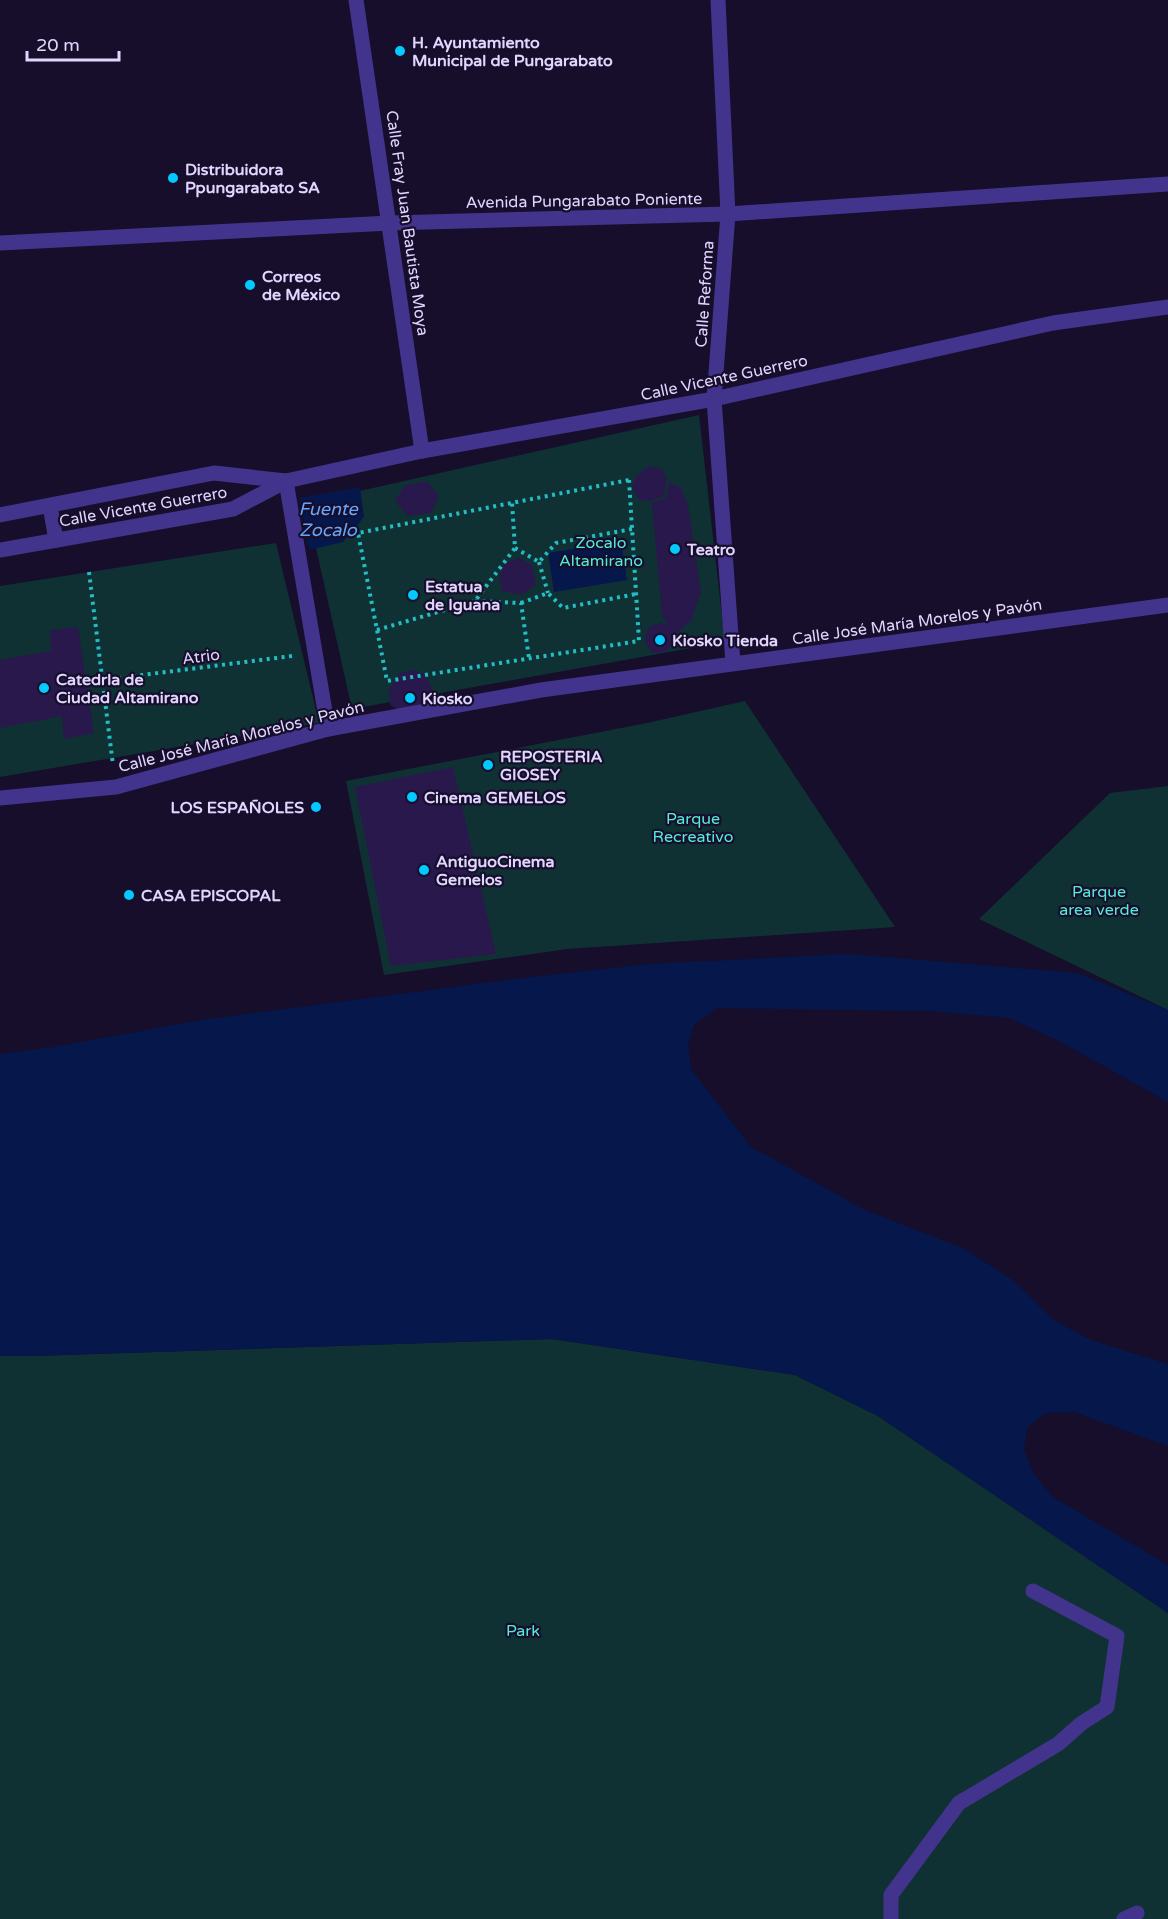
<svg xmlns="http://www.w3.org/2000/svg" width="1168" height="1919" font-family="'Varela Round',sans-serif">
<style>
.green{fill:#103134}
.water{fill:#05174b}
.building{fill:#28184c}
.lines{fill:none;stroke-linecap:round;stroke-linejoin:round}
.path{stroke:#24bdc6;stroke-width:4;stroke-dasharray:3 4.5;stroke-linecap:butt}
.minor{stroke:#42348d;stroke-width:15}
.tertiary{stroke:#42348d;stroke-width:15}
.poi-dot{fill:#02c9ff;stroke:#160e2a;stroke-width:2}
.labels{text-anchor:middle;stroke-width:4.5;stroke-linejoin:round;paint-order:stroke}
.poi-label{font-size:16px;font-weight:bold;fill:#e0d6ff;stroke:#160e2a;text-anchor:start}
.street-label{font-size:16px;fill:#e0d6ff;stroke:#160e2a}
.park-label{font-size:16px;fill:#56ebd7;stroke:#160e2a}
.water-label{font-size:18px;font-style:italic;fill:#64a6ff;stroke:#160e2a}
</style>
<rect width="100%" height="100%" fill="#160e2a"/>
<!-- green -->
<g class="green">
<polygon points="699,415 725,642 352,709 306,503"/>
<polygon points="276,543 319,723 0,777 0,586"/>
<polygon points="745,701 895,927 567,949 384,975 346,781 647,723"/>
<polygon points="1168,786 1168,1010 979,919 1110,793"/>
<polygon points="552,1339 795,1375 878,1416 1168,1613 1168,1919 0,1919 0,1356 32,1356"/>
</g>
<!-- water -->
<g class="water">
<polygon points="360,487 364,517 343,542 309,550 299,498"/>
<polygon points="621,541 627,580 554,592 548,553"/>
<polygon points="848,954 1078,973 1168,1010 1168,1102 1061,1042 1009,1018 930,1011 717,1008 694,1025 688,1044 691,1069 751,1147 865,1210 963,1248 1013,1280 1054,1320 1091,1340 1168,1364 1168,1446 1074,1412 1046,1413 1027,1428 1024,1449 1033,1473 1053,1497 1168,1565 1168,1613 878,1416 795,1375 552,1339 32,1356 0,1356 0,1054 53,1047 201,1020 522,978 648,964"/>
</g>
<!-- building -->
<g class="building">
<polygon points="649,466 662,469 667,478 664,496 651,501 639,500 632,487 637,475"/>
<polygon points="427,481 439,496 431,513 408,516 395,501 405,485"/>
<polygon points="669,482 681,488 688,505 701,592 691,621 674,635 673,644 665,652 653,653 646,645 645,636 650,626 661,623 668,626 662,616 652,503 667,497"/>
<polygon points="519,558 532,565 536,585 521,595 502,591 499,577 504,564"/>
<polygon points="78,627 94,733 64,739 62,716 0,728 0,660 51,651 50,630"/>
<polygon points="416,670 426,676 433,690 425,708 407,714 390,705 389,689 400,673"/>
<polygon points="453,767 496,954 391,966 355,787"/>
</g>
<g class="lines">
<!-- path -->
<g class="path">
<polygon points="629,480 639,641 387,681 358,533"/>
<polyline points="515,548 539,562 556,543 632,529"/>
<polyline points="539,562 548,593"/>
<polyline points="89,572 113,765"/>
<polyline points="475,601 521,603 529,658"/>
<polyline points="521,603 548,593 563,608 636,594"/>
<polyline points="377,630 475,601 515,548 512,503"/>
<polyline points="103,680 292,656"/>
</g>
<!-- minor -->
<g class="minor">
<polyline points="356,0 422,451"/>
<polyline points="286,481 328,729"/>
<polyline points="0,798 116,787 328,729 541,690 1168,605"/>
<polyline points="891,1919 891,1895 959,1803 1058,1744 1082,1723 1107,1707 1117,1636 1033,1591"/>
<polyline points="1124,1919 1137,1913"/>
</g>
<!-- tertiary -->
<g class="tertiary">
<polyline points="718,0 728,214 714,399 733,663"/>
<polyline points="0,243 390,223 728,214 1168,184"/>
<polyline points="50,506 56,540"/>
<polyline points="0,515 214,473 286,481"/>
<polyline points="0,550 233,509 286,481 422,451 714,399 1053,323 1168,307"/>
</g>
</g>
<!-- markers -->
<g class="poi-dot">
<circle cx="400" cy="51" r="6"/>
<circle cx="173" cy="178" r="6"/>
<circle cx="250" cy="285" r="6"/>
<circle cx="675" cy="549" r="6"/>
<circle cx="413" cy="595" r="6"/>
<circle cx="660" cy="640" r="6"/>
<circle cx="44" cy="688" r="6"/>
<circle cx="410" cy="698" r="6"/>
<circle cx="488" cy="765" r="6"/>
<circle cx="412" cy="797" r="6"/>
<circle cx="316" cy="807" r="6"/>
<circle cx="424" cy="870" r="6"/>
<circle cx="129" cy="895" r="6"/>
</g>
<g class="labels">
<!-- poi labels -->
<g class="poi-label">
<text x="412" y="48">H. Ayuntamiento<tspan x="412" dy="18">Municipal de Pungarabato</tspan></text>
<text x="185" y="175">Distribuidora<tspan x="185" dy="18">Ppungarabato SA</tspan></text>
<text x="262" y="282">Correos<tspan x="262" dy="18">de México</tspan></text>
<text x="687" y="555">Teatro</text>
<text x="425" y="592">Estatua<tspan x="425" dy="18">de Iguana</tspan></text>
<text x="672" y="646">Kiosko Tienda</text>
<text x="56" y="685">Catedrla de<tspan x="56" dy="18">Ciudad Altamirano</tspan></text>
<text x="422" y="704">Kiosko</text>
<text x="500" y="762">REPOSTERIA<tspan x="500" dy="18">GIOSEY</tspan></text>
<text x="424" y="803">Cinema GEMELOS</text>
<text x="304" y="813" text-anchor="end">LOS ESPAÑOLES</text>
<text x="436" y="867">AntiguoCinema<tspan x="436" dy="18">Gemelos</tspan></text>
<text x="141" y="901">CASA EPISCOPAL</text>
</g>
<!-- street labels -->
<g class="street-label">
<text transform="translate(584 200) rotate(-1)" y="6">Avenida Pungarabato Poniente</text>
<text transform="translate(408 223) rotate(82)" y="6">Calle Fray Juan Bautista Moya</text>
<text transform="translate(704 294) rotate(-86)" y="6">Calle Reforma</text>
<text transform="translate(724 377) rotate(-12)" y="6">Calle Vicente Guerrero</text>
<text transform="translate(143 506) rotate(-10)" y="6">Calle Vicente Guerrero</text>
<text transform="translate(917 621) rotate(-8)" y="6">Calle José María Morelos y Pavón</text>
<text transform="translate(201 656) rotate(-7)" y="6">Atrio</text>
<text transform="translate(241 736) rotate(-14)" y="6">Calle José María Morelos y Pavón</text>
</g>
<!-- park labels -->
<g class="park-label">
<text x="601" y="548">Zocalo<tspan x="601" dy="18">Altamirano</tspan></text>
<text x="693" y="824">Parque<tspan x="693" dy="18">Recreativo</tspan></text>
<text x="1099" y="897">Parque<tspan x="1099" dy="18">area verde</tspan></text>
<text x="523" y="1636">Park</text>
</g>
<!-- water labels -->
<g class="water-label">
<text x="328" y="515">Fuente<tspan x="328" dy="21">Zocalo</tspan></text>
</g>
</g>
<!-- scale -->
<path d="M27 51v9h92v-9" fill="none" stroke="#e0d6ff" stroke-width="3"/>
<text x="36" y="51" font-size="18" fill="#e0d6ff" stroke="#160e2a" stroke-width="4.5" paint-order="stroke">20 m</text>
</svg>
